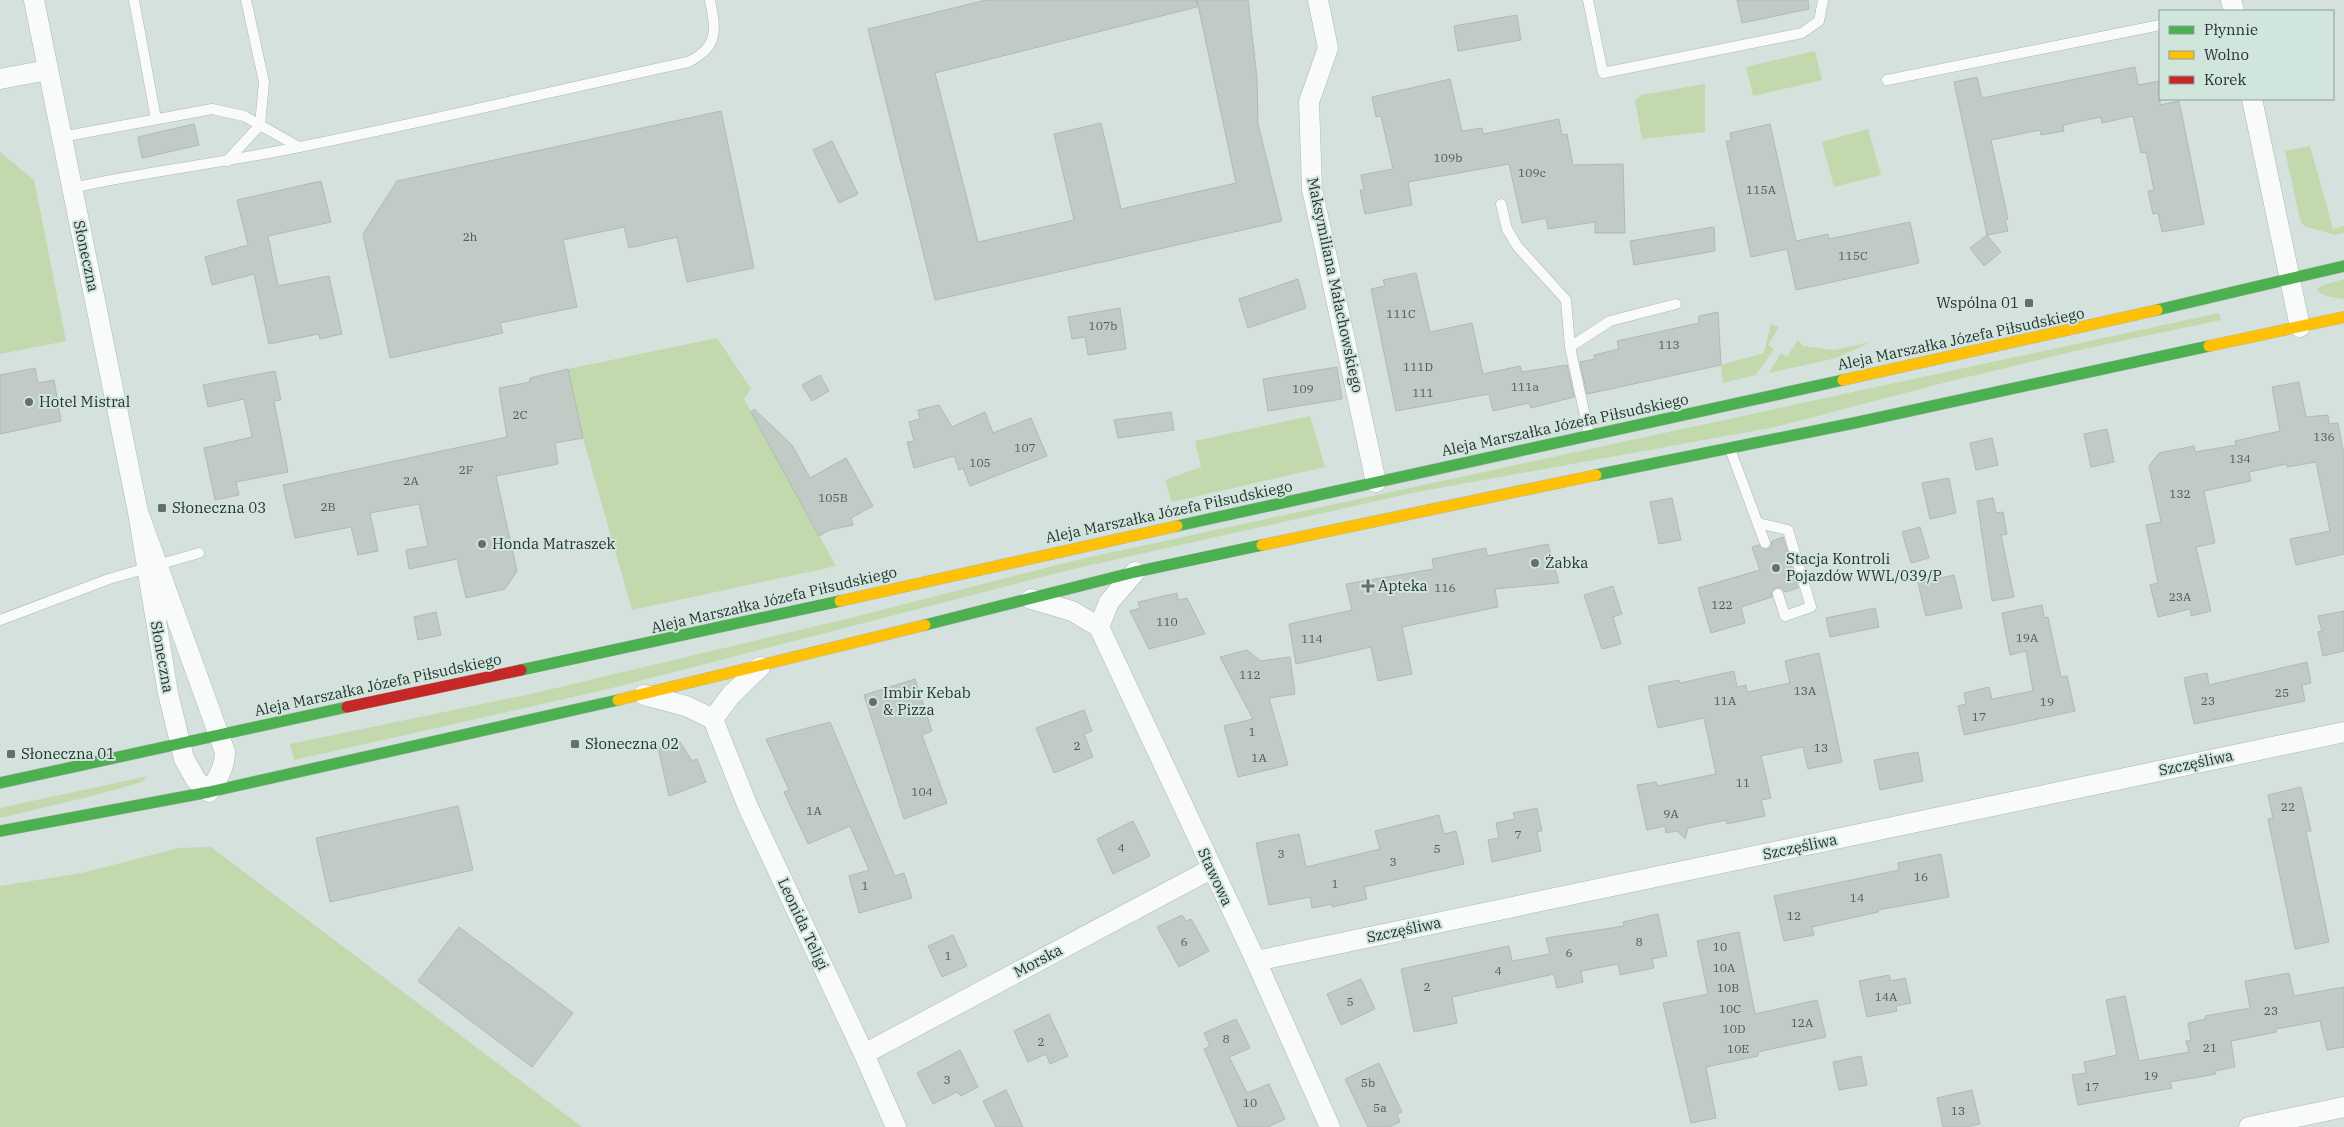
<svg xmlns="http://www.w3.org/2000/svg" width="2344" height="1127" font-family="'IBM Plex Serif',serif">
<style>
.green{fill:#c1d9ac}
.building{fill:#c1cac5;stroke:#b1b9b4}
.lines{fill:none;stroke-linecap:round;stroke-linejoin:round}
.lane-casing{stroke:#aeb8b4;stroke-width:11}
.street-casing{stroke:#aeb8b4;stroke-width:21}
.fast-casing{stroke:#aeb8b4;stroke-width:12}
.slow-casing{stroke:#aeb8b4;stroke-width:12}
.jam-casing{stroke:#aeb8b4;stroke-width:12}
.lane{stroke:#f9fafa;stroke-width:10}
.street{stroke:#f9fafa;stroke-width:20}
.fast{stroke:#4caf50;stroke-width:11}
.slow{stroke:#ffc107;stroke-width:11}
.jam{stroke:#c62828;stroke-width:11}
.poi-dot{fill:#656f6b;stroke:#d0e6dd;stroke-width:2}
.labels{text-anchor:middle;stroke-width:4;stroke-linejoin:round;paint-order:stroke}
.number-label{font-size:12px;fill:#505a55}
.street-label{font-size:15px;fill:#29322e;stroke:#d0e6dd}
.poi-label{font-size:15px;fill:#29322e;stroke:#d0e6dd;text-anchor:start}
</style>
<rect width="100%" height="100%" fill="#d5e1dc"/>
<!-- green -->
<g class="green">
<polygon points="1815,51 1822,80 1753,96 1746,67"/>
<polygon points="1705,84 1705,132 1642,139 1635,100 1641,95"/>
<polygon points="1868,129 1881,175 1834,187 1822,142"/>
<polygon points="2310,146 2333,229 2344,226 2344,233 2335,235 2304,226 2300,220 2285,151"/>
<polygon points="0,152 34,180 66,341 0,354"/>
<polygon points="2344,279 2344,299 2326,296 2318,292 2317,289 2323,285"/>
<polygon points="2219,313 2221,320 2088,348 1947,382 1775,427 1412,493 1069,570 604,690 294,760 290,744 531,694 854,617 1081,559"/>
<polygon points="1771,324 1779,327 1768,345 1774,349 1756,375 1723,383 1721,365 1764,353"/>
<polygon points="717,338 751,389 744,399 836,566 632,610 583,438 568,369"/>
<polygon points="1798,340 1803,346 1834,350 1871,342 1836,358 1769,373 1781,353 1787,357"/>
<polygon points="1310,416 1325,467 1172,502 1165,480 1201,467 1195,441"/>
<polygon points="148,776 142,782 96,795 0,818 0,808"/>
<polygon points="211,847 582,1127 0,1127 0,886 82,873 179,848"/>
</g>
<!-- building -->
<g class="building">
<polygon points="986,0 1196,0 1197,7 935,73 978,242 1074,220 1054,134 1101,123 1121,209 1236,183 1197,0 1248,0 1257,78 1258,124 1282,221 935,300 868,29"/>
<polygon points="1737,0 1808,0 1809,9 1742,23"/>
<polygon points="1517,15 1521,40 1458,51 1454,26"/>
<polygon points="2135,67 2138,85 2160,81 2160,105 2179,101 2204,224 2162,232 2158,213 2153,214 2148,191 2154,190 2146,152 2141,153 2133,116 2102,123 2101,117 2063,125 2064,131 2041,135 2040,130 1991,140 2008,219 2005,220 2008,231 1987,235 1954,82 1977,77 1982,98"/>
<polygon points="1450,79 1462,131 1482,128 1483,134 1559,119 1562,135 1567,134 1573,165 1623,164 1625,233 1595,233 1595,222 1548,229 1546,218 1522,223 1509,164 1408,182 1412,205 1365,214 1360,190 1364,190 1361,175 1393,169 1381,116 1376,117 1372,97"/>
<polygon points="721,111 754,268 687,282 677,237 629,248 624,227 563,240 577,307 500,323 503,333 390,358 363,234 397,181"/>
<polygon points="194,124 199,145 142,158 138,137"/>
<polygon points="1770,124 1796,241 1828,234 1829,239 1910,222 1919,263 1796,290 1787,249 1751,257 1726,141 1731,141 1730,133"/>
<polygon points="832,141 858,194 839,203 813,150"/>
<polygon points="321,181 331,222 268,236 278,286 329,276 342,334 320,339 319,334 269,344 254,274 212,285 205,257 248,245 237,200"/>
<polygon points="1714,227 1715,251 1634,265 1630,241"/>
<polygon points="1987,235 2001,252 1984,266 1970,248"/>
<polygon points="1416,273 1430,332 1472,323 1483,374 1520,366 1522,372 1567,365 1574,397 1531,408 1529,403 1493,411 1489,394 1396,411 1371,289 1385,286 1383,280"/>
<polygon points="1298,279 1306,308 1248,328 1239,299"/>
<polygon points="1120,308 1126,349 1088,355 1085,337 1072,339 1068,317"/>
<polygon points="1718,312 1721,365 1587,394 1580,362 1595,359 1594,355 1619,349 1617,341 1699,323 1699,316"/>
<polygon points="1337,367 1342,399 1268,411 1263,379"/>
<polygon points="35,368 38,383 54,380 61,421 0,434 0,375"/>
<polygon points="568,369 583,438 555,443 558,464 496,476 517,571 505,589 466,598 457,559 409,569 406,550 428,546 419,504 370,513 378,551 358,555 351,527 295,538 283,485 507,437 499,388 530,382 530,378"/>
<polygon points="275,371 281,400 274,401 288,472 236,482 239,495 215,500 204,448 252,437 244,399 208,407 203,385"/>
<polygon points="820,375 829,391 812,401 802,385"/>
<polygon points="2299,382 2306,417 2328,415 2329,424 2338,423 2344,455 2344,554 2296,565 2290,539 2330,531 2316,462 2287,467 2287,464 2249,472 2251,481 2204,491 2215,543 2196,547 2211,611 2191,616 2190,609 2158,617 2150,585 2158,583 2146,525 2161,522 2149,466 2159,453 2194,446 2195,452 2236,445 2235,441 2280,431 2272,387"/>
<polygon points="939,405 952,427 985,412 993,433 1031,418 1047,456 970,486 963,468 959,470 954,456 914,468 907,442 914,441 909,422 920,419 918,410"/>
<polygon points="754,409 792,445 810,478 846,458 873,506 851,518 853,525 829,530 819,536 751,412"/>
<polygon points="1171,412 1174,430 1118,438 1114,420"/>
<polygon points="2107,429 2114,462 2091,467 2084,434"/>
<polygon points="1992,438 1998,465 1976,470 1970,443"/>
<polygon points="1949,478 1956,513 1930,519 1922,483"/>
<polygon points="1672,498 1681,540 1659,544 1650,502"/>
<polygon points="1993,498 1996,513 2003,512 2007,534 2001,535 2014,597 1992,601 1977,501"/>
<polygon points="1920,527 1929,558 1911,563 1902,532"/>
<polygon points="1783,537 1798,588 1785,592 1780,587 1775,588 1771,592 1772,597 1741,607 1745,623 1711,633 1698,588 1760,570 1752,547 1759,545 1767,550 1771,547 1772,541"/>
<polygon points="1548,544 1559,583 1495,589 1498,607 1402,627 1412,674 1378,681 1371,647 1296,664 1289,624 1352,610 1346,584 1434,569 1432,559 1486,548 1487,556"/>
<polygon points="1954,575 1962,608 1926,616 1918,583"/>
<polygon points="1613,586 1622,614 1613,617 1621,644 1602,649 1584,595"/>
<polygon points="1177,593 1178,600 1187,598 1205,634 1149,649 1130,611 1140,608 1138,602"/>
<polygon points="2042,605 2044,618 2048,617 2061,677 2067,676 2075,711 1964,735 1958,706 1966,704 1964,693 1989,687 1992,699 2033,691 2026,651 2010,655 2002,613"/>
<polygon points="1875,608 1879,627 1830,637 1826,618"/>
<polygon points="2344,611 2344,651 2323,656 2318,632 2322,631 2318,616"/>
<polygon points="436,612 441,635 418,640 414,617"/>
<polygon points="1247,650 1261,661 1290,657 1295,694 1269,698 1288,765 1238,777 1224,726 1253,719 1220,657"/>
<polygon points="1819,653 1842,762 1808,769 1803,747 1761,756 1771,798 1761,800 1765,816 1727,824 1726,820 1688,828 1685,839 1677,831 1666,833 1665,826 1647,830 1637,785 1656,782 1657,786 1716,774 1704,718 1658,728 1648,686 1679,680 1680,683 1734,671 1737,687 1746,685 1747,692 1790,683 1785,661"/>
<polygon points="2307,662 2311,683 2302,685 2305,701 2194,724 2184,678 2207,673 2209,685"/>
<polygon points="915,679 932,731 922,735 947,803 904,819 864,695"/>
<polygon points="1084,710 1092,731 1084,734 1093,757 1054,773 1036,728"/>
<polygon points="830,722 895,876 904,873 912,898 859,913 849,876 869,870 850,826 808,844 784,792 789,790 766,739"/>
<polygon points="680,742 692,761 697,759 706,782 669,796 658,748"/>
<polygon points="1918,752 1923,781 1880,790 1874,760"/>
<polygon points="2301,787 2311,831 2306,831 2329,942 2295,949 2268,819 2273,818 2268,795"/>
<polygon points="458,806 473,870 330,902 316,838"/>
<polygon points="1537,808 1542,831 1537,832 1541,851 1492,862 1488,840 1499,838 1496,823 1515,819 1513,813"/>
<polygon points="1439,815 1444,834 1456,831 1464,864 1364,887 1367,899 1332,907 1332,904 1312,908 1310,897 1269,905 1256,843 1299,834 1306,867 1380,849 1375,831"/>
<polygon points="1133,821 1150,856 1113,874 1097,839"/>
<polygon points="1941,854 1949,897 1878,910 1878,912 1812,927 1814,935 1784,941 1774,896 1899,870 1898,863"/>
<polygon points="1658,914 1667,956 1652,959 1654,968 1620,975 1618,964 1581,971 1583,982 1557,988 1554,974 1452,997 1457,1023 1414,1032 1401,969 1509,946 1512,961 1550,954 1546,938 1624,926 1623,922"/>
<polygon points="1182,915 1186,921 1191,919 1209,951 1179,967 1157,927"/>
<polygon points="459,927 573,1013 532,1067 418,981"/>
<polygon points="1739,932 1755,1014 1817,1000 1826,1037 1758,1052 1758,1056 1706,1067 1716,1118 1691,1123 1663,1003 1708,994 1697,941"/>
<polygon points="953,935 967,966 942,977 928,946"/>
<polygon points="2289,973 2294,996 2344,987 2344,1047 2327,1050 2320,1021 2276,1029 2276,1032 2231,1041 2235,1067 2215,1071 2216,1074 2170,1082 2172,1088 2078,1105 2072,1075 2086,1073 2084,1062 2117,1055 2106,1000 2125,996 2139,1061 2189,1052 2186,1041 2191,1040 2188,1023 2206,1019 2205,1016 2250,1008 2245,981"/>
<polygon points="1889,975 1891,981 1905,978 1911,1003 1896,1006 1897,1011 1867,1017 1859,981"/>
<polygon points="1361,979 1375,1009 1341,1025 1327,994"/>
<polygon points="1049,1014 1068,1056 1050,1064 1046,1054 1028,1062 1014,1031"/>
<polygon points="1236,1019 1250,1048 1229,1057 1247,1093 1269,1084 1285,1119 1268,1127 1238,1127 1204,1049 1210,1046 1204,1033"/>
<polygon points="960,1050 978,1087 961,1096 957,1092 933,1104 917,1073"/>
<polygon points="1861,1056 1867,1085 1839,1090 1833,1062"/>
<polygon points="1379,1063 1402,1112 1397,1114 1400,1122 1389,1127 1368,1127 1345,1079"/>
<polygon points="1006,1090 1023,1127 996,1127 983,1101"/>
<polygon points="1972,1090 1980,1124 1966,1127 1943,1127 1937,1098"/>
</g>
<g class="lines">
<!-- lane casing -->
<g class="lane-casing">
<g id="lane">
<polyline points="134,0 156,119"/>
<polyline points="1588,0 1603,73 1802,33 1819,21 1823,0"/>
<polyline points="1887,80 2160,25"/>
<polyline points="61,137 212,109 244,116 299,147"/>
<polyline points="227,161 260,125 264,82 246,0"/>
<path d="M72 188C147 171 224 163 299 147 429 121 558 90 688 62 719 47 716 30 710 0"/>
<polyline points="1501,204 1507,229 1517,246 1566,300 1570,347 1589,434"/>
<polyline points="1570,347 1610,321 1676,304"/>
<polyline points="1730,449 1765,543"/>
<polyline points="1758,523 1788,530 1811,607 1785,616 1778,594"/>
<polyline points="0,620 109,579 199,553"/>
</g>
</g>
<!-- street casing -->
<g class="street-casing">
<g id="street">
<path d="M34 0 138 512 168 693 184 759 196 780 209 792C217 779 225 768 225 752L138 512"/>
<polyline points="1318,0 1328,48 1309,102 1312,189 1376,482"/>
<polyline points="2231,0 2234,11"/>
<polyline points="0,79 48,70"/>
<polyline points="2252,99 2300,327"/>
<polyline points="1031,599 1072,611 1099,627 1256,961 1330,1127"/>
<polyline points="1099,627 1109,602 1135,572"/>
<polyline points="644,695 686,706 713,719 748,807 864,1054 896,1127"/>
<polyline points="713,719 731,695 760,667"/>
<polyline points="1256,961 2344,732"/>
<polyline points="864,1054 1211,869"/>
<polyline points="2249,1127 2344,1107"/>
</g>
</g>
<!-- fast casing -->
<g class="fast-casing">
<g id="fast">
<polyline points="2157,310 2344,266"/>
<polyline points="1596,475 1854,423 2209,346"/>
<polyline points="1177,526 1843,380"/>
<polyline points="925,625 1135,572 1262,545"/>
<polyline points="521,670 840,601"/>
<polyline points="0,783 347,707"/>
<polyline points="0,831 209,792 618,700"/>
</g>
</g>
<!-- slow casing -->
<g class="slow-casing">
<g id="slow">
<polyline points="2209,346 2344,317"/>
<polyline points="1843,380 2157,310"/>
<polyline points="1262,545 1596,475"/>
<polyline points="840,601 1177,526"/>
<polyline points="618,700 925,625"/>
</g>
</g>
<!-- jam casing -->
<g class="jam-casing">
<polyline id="jam" points="347,707 521,670"/>
</g>
<!-- lane -->
<use href="#lane" class="lane"/>
<!-- street -->
<use href="#street" class="street"/>
<!-- fast -->
<use href="#fast" class="fast"/>
<!-- slow -->
<use href="#slow" class="slow"/>
<!-- jam -->
<use href="#jam" class="jam"/>
</g>
<!-- markers -->
<g class="poi-dot">
<rect x="2024" y="298" width="10" height="10" rx="2.5"/>
<circle cx="29" cy="402" r="5"/>
<rect x="157" y="503" width="10" height="10" rx="2.5"/>
<circle cx="482" cy="544" r="5"/>
<circle cx="1535" cy="563" r="5"/>
<circle cx="1776" cy="568" r="5"/>
<path d="M1365.5 578.5h5v5h5v5h-5v5h-5v-5h-5v-5h5z"/>
<circle cx="873" cy="702" r="5"/>
<rect x="570" y="739" width="10" height="10" rx="2.5"/>
<rect x="6" y="749" width="10" height="10" rx="2.5"/>
</g>
<g class="labels">
<!-- number labels -->
<g class="number-label">
<text x="1448" y="162">109b</text>
<text x="1532" y="177">109c</text>
<text x="1761" y="194">115A</text>
<text x="470" y="241">2h</text>
<text x="1853" y="260">115C</text>
<text x="1401" y="318">111C</text>
<text x="1103" y="330">107b</text>
<text x="1669" y="349">113</text>
<text x="1418" y="371">111D</text>
<text x="1525" y="391">111a</text>
<text x="1303" y="393">109</text>
<text x="1423" y="397">111</text>
<text x="520" y="419">2C</text>
<text x="2324" y="441">136</text>
<text x="1025" y="452">107</text>
<text x="2240" y="463">134</text>
<text x="980" y="467">105</text>
<text x="466" y="474">2F</text>
<text x="411" y="485">2A</text>
<text x="2180" y="498">132</text>
<text x="833" y="502">105B</text>
<text x="328" y="511">2B</text>
<text x="1445" y="592">116</text>
<text x="2180" y="601">23A</text>
<text x="1722" y="609">122</text>
<text x="1167" y="626">110</text>
<text x="2027" y="642">19A</text>
<text x="1312" y="643">114</text>
<text x="1250" y="679">112</text>
<text x="1805" y="695">13A</text>
<text x="2282" y="697">25</text>
<text x="1725" y="705">11A</text>
<text x="2208" y="705">23</text>
<text x="2047" y="706">19</text>
<text x="1979" y="721">17</text>
<text x="1252" y="736">1</text>
<text x="1077" y="750">2</text>
<text x="1821" y="752">13</text>
<text x="1259" y="762">1A</text>
<text x="1743" y="787">11</text>
<text x="922" y="796">104</text>
<text x="2288" y="811">22</text>
<text x="814" y="815">1A</text>
<text x="1671" y="818">9A</text>
<text x="1518" y="839">7</text>
<text x="1121" y="852">4</text>
<text x="1437" y="853">5</text>
<text x="1281" y="858">3</text>
<text x="1393" y="866">3</text>
<text x="1921" y="881">16</text>
<text x="1335" y="888">1</text>
<text x="865" y="890">1</text>
<text x="1857" y="902">14</text>
<text x="1794" y="920">12</text>
<text x="1184" y="946">6</text>
<text x="1639" y="946">8</text>
<text x="1720" y="951">10</text>
<text x="1569" y="957">6</text>
<text x="948" y="960">1</text>
<text x="1724" y="972">10A</text>
<text x="1498" y="975">4</text>
<text x="1427" y="991">2</text>
<text x="1728" y="992">10B</text>
<text x="1886" y="1001">14A</text>
<text x="1350" y="1006">5</text>
<text x="1730" y="1013">10C</text>
<text x="2271" y="1015">23</text>
<text x="1802" y="1027">12A</text>
<text x="1734" y="1033">10D</text>
<text x="1226" y="1043">8</text>
<text x="1041" y="1046">2</text>
<text x="2210" y="1052">21</text>
<text x="1738" y="1053">10E</text>
<text x="2151" y="1080">19</text>
<text x="947" y="1084">3</text>
<text x="1368" y="1087">5b</text>
<text x="2092" y="1091">17</text>
<text x="1250" y="1107">10</text>
<text x="1380" y="1112">5a</text>
<text x="1958" y="1115">13</text>
</g>
<!-- street labels -->
<g class="street-label">
<text transform="translate(86 256) rotate(78)" y="5">Słoneczna</text>
<text transform="translate(1335 285) rotate(78)" y="5">Maksymiliana Małachowskiego</text>
<text transform="translate(1961 339) rotate(-12)" y="5">Aleja Marszałka Józefa Piłsudskiego</text>
<text transform="translate(1565 425) rotate(-12)" y="5">Aleja Marszałka Józefa Piłsudskiego</text>
<text transform="translate(1169 512) rotate(-12)" y="5">Aleja Marszałka Józefa Piłsudskiego</text>
<text transform="translate(774 600) rotate(-13)" y="5">Aleja Marszałka Józefa Piłsudskiego</text>
<text transform="translate(162 657) rotate(80)" y="5">Słoneczna</text>
<text transform="translate(378 685) rotate(-12)" y="5">Aleja Marszałka Józefa Piłsudskiego</text>
<text transform="translate(2196 763) rotate(-12)" y="5">Szczęśliwa</text>
<text transform="translate(1800 847) rotate(-12)" y="5">Szczęśliwa</text>
<text transform="translate(1215 877) rotate(65)" y="5">Stawowa</text>
<text transform="translate(803 924) rotate(65)" y="5">Leonida Teligi</text>
<text transform="translate(1404 930) rotate(-12)" y="5">Szczęśliwa</text>
<text transform="translate(1038 961) rotate(-28)" y="5">Morska</text>
</g>
<!-- poi labels -->
<g class="poi-label">
<text x="2019" y="308" text-anchor="end">Wspólna 01</text>
<text x="39" y="407">Hotel Mistral</text>
<text x="172" y="513">Słoneczna 03</text>
<text x="492" y="549">Honda Matraszek</text>
<text x="1786" y="564">Stacja Kontroli<tspan x="1786" dy="17">Pojazdów WWL/039/P</tspan></text>
<text x="1545" y="568">Żabka</text>
<text x="1378" y="591">Apteka</text>
<text x="883" y="698">Imbir Kebab<tspan x="883" dy="17">&amp; Pizza</tspan></text>
<text x="585" y="749">Słoneczna 02</text>
<text x="21" y="759">Słoneczna 01</text>
</g>
</g>
<!-- legend -->
<rect x="2159" y="10" width="175" height="90" fill="#d0e6dd" stroke="#8d9e97"/>
<rect x="2169" y="26" width="25" height="8" fill="#4caf50" stroke="#8d9e97"/>
<text x="2204" y="35" font-size="15" fill="#29322e">Płynnie</text>
<rect x="2169" y="51" width="25" height="8" fill="#ffc107" stroke="#8d9e97"/>
<text x="2204" y="60" font-size="15" fill="#29322e">Wolno</text>
<rect x="2169" y="76" width="25" height="8" fill="#c62828" stroke="#8d9e97"/>
<text x="2204" y="85" font-size="15" fill="#29322e">Korek</text>
</svg>
